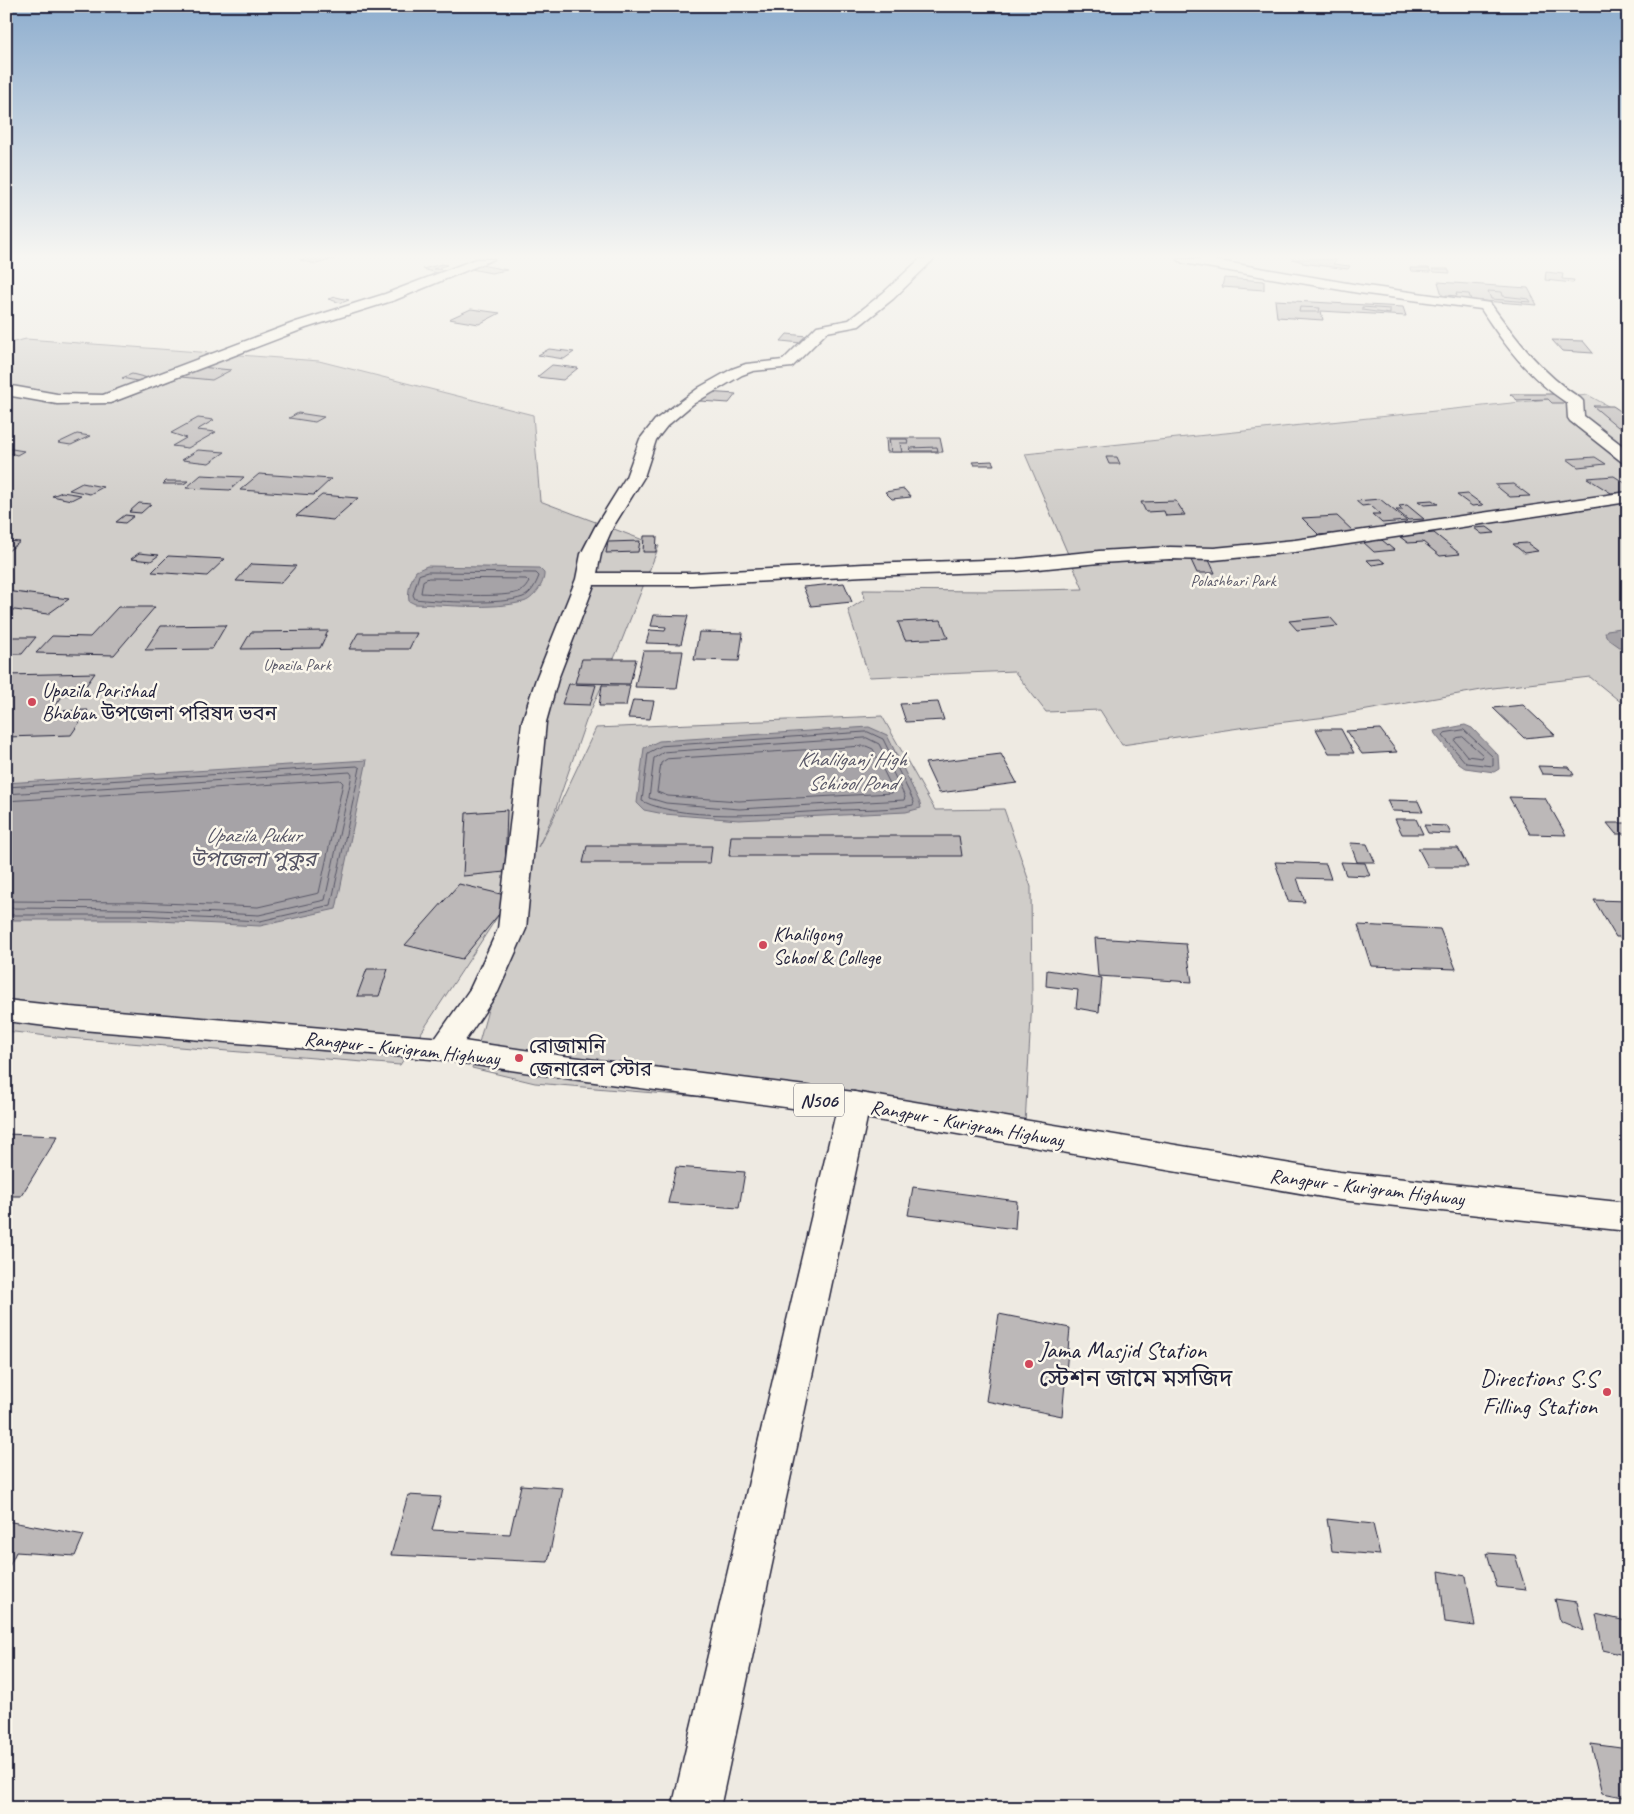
<svg xmlns="http://www.w3.org/2000/svg" width="1634" height="1814" font-family="Caveat,'Noto Sans Bengali',sans-serif">
<style>
.green{fill:#d0cdc9;stroke:#797882}
.water{fill:#a6a3a7;stroke:#716f7c}
.lines{fill:none;stroke-linecap:round;stroke-linejoin:round}
.shore{stroke:#575666;stroke-width:1}
.building{fill:#bcb8b8;stroke:#22223b}
.minor-casing{stroke:#22223b;stroke-width:3}
.major-casing{stroke:#22223b;stroke-width:3}
.highway-casing{stroke:#22223b;stroke-width:3}
.minor{fill:#fbf7ec;fill-rule:evenodd}
.major{fill:#fbf7ec;fill-rule:evenodd}
.highway{fill:#fbf7ec;fill-rule:evenodd}
.poi-dot{fill:#d1495b;stroke:#fbf7ec;stroke-width:2}
.labels{text-anchor:middle;stroke-width:5;stroke-linejoin:round;paint-order:stroke}
.far-park-label{font-size:16px;fill:#565566;stroke:#fbf7ec}
.shield{fill:#fbf7ec;stroke:#636270;stroke-width:1}
.shield-label{font-size:19px;font-weight:bold;fill:#22223b}
.poi-label{font-size:20px;fill:#22223b;stroke:#fbf7ec;text-anchor:start}
.street-label{font-size:20px;fill:#22223b;stroke:#fbf7ec}
.water-label{font-size:21px;font-style:italic;fill:#575666;stroke:#fbf7ec}
.near-poi-label{font-size:24px;fill:#22223b;stroke:#fbf7ec;text-anchor:start}
</style>
<rect width="100%" height="100%" fill="#eeeae2"/>
<filter id="ink" filterUnits="userSpaceOnUse"><feTurbulence type="fractalNoise" baseFrequency=".02" numOctaves="2"/><feDisplacementMap in="SourceGraphic" scale="10" xChannelSelector="R" yChannelSelector="G"/><feConvolveMatrix kernelMatrix="1 2 1 2 8 2 1 2 1" color-interpolation-filters="sRGB"/></filter>
<g filter="url(#ink)">
<!-- green -->
<g class="green">
<polygon points="26,339 319,361 533,415 540,501 659,546 620,645 586,721 554,814 538,847 551,823 596,728 882,716 935,810 1004,809 1031,887 1032,1000 1025,1124 535,1083 472,1068 527,868 515,890 400,1065 56,1037 6,1031 6,344"/>
<polygon points="1588,395 1628,417 1628,708 1590,677 1493,688 1327,717 1260,725 1122,745 1100,710 1046,712 1014,671 869,677 848,610 865,599 863,590 988,591 1083,589 1025,454"/>
</g>
<!-- water -->
<g class="water">
<path d="M427 566 539 568 544 573C545 583 533 600 523 602 490 610 449 605 415 604L409 601C407 590 411 580 416 571Z"/>
<polygon points="1628,627 1628,653 1607,638 1605,633 1607,630"/>
<polygon points="1465,725 1472,728 1498,755 1499,769 1494,772 1465,768 1459,764 1435,734 1434,731"/>
<polygon points="869,727 887,735 920,803 921,808 906,812 739,820 664,814 644,810 637,803 644,748 659,741"/>
<polygon points="367,760 336,909 260,926 138,920 6,920 6,783"/>
</g>
<g class="lines">
<!-- shore -->
<g class="shore">
<path d="M428 572 536 573 539 576C536 584 531 594 523 597 502 605 439 602 415 599L413 595 419 575Z"/>
<path d="M429 578 526 579 529 582C527 585 525 589 521 591 506 599 441 594 421 593L423 581Z"/>
<polygon points="1464,730 1493,757 1493,766 1466,763 1443,736 1445,733"/>
<path d="M868 732 883 739 914 802 913 805C890 810 867 809 844 810 791 812 688 824 642 801L648 753 661 746Z"/>
<polygon points="1463,737 1483,755 1482,758 1467,756 1455,741 1457,738"/>
<polygon points="867,738 879,744 905,797 904,800 739,809 666,803 649,798 654,758 664,752"/>
<polygon points="866,746 873,749 893,790 892,793 739,801 668,796 657,792 661,763 667,759"/>
<polyline points="6,787 357,766 360,768 331,905 260,921 138,915 6,915"/>
<polyline points="6,794 350,772 352,775 325,900 259,915 138,909 6,908"/>
<polyline points="6,801 340,780 343,783 319,893 258,907 138,902 6,901"/>
</g>
</g>
<!-- building -->
<g class="building">
<polygon points="303,259 334,259 316,264 300,260"/>
<polygon points="1292,259 1335,259 1336,260 1333,264 1350,266 1348,269 1302,263 1303,262"/>
<polygon points="442,264 447,265 433,269 450,270 440,274 423,269"/>
<polygon points="481,265 507,270 491,273 471,269"/>
<polygon points="1410,268 1429,268 1431,272 1411,271"/>
<polygon points="1432,269 1448,269 1450,273 1434,272"/>
<polygon points="1546,272 1563,274 1562,279 1574,280 1573,283 1545,280"/>
<polygon points="1224,278 1264,281 1264,290 1222,287"/>
<polygon points="1438,282 1528,288 1537,305 1443,298"/>
<polygon points="1488,291 1502,292 1503,296 1529,299 1531,302 1491,299"/>
<polygon points="1456,293 1469,294 1471,300 1446,298 1446,295 1457,296"/>
<polygon points="336,297 349,300 341,303 328,299"/>
<polygon points="1275,300 1403,307 1406,316 1321,311 1323,320 1277,317"/>
<polygon points="1300,307 1320,308 1319,312 1299,312"/>
<polygon points="1362,307 1390,309 1390,314 1362,310"/>
<polygon points="471,309 500,313 479,324 449,319"/>
<polygon points="787,334 807,336 801,343 781,341"/>
<polygon points="1552,340 1583,341 1593,353 1562,351"/>
<polygon points="549,349 574,352 564,359 538,355"/>
<polygon points="552,365 578,368 563,380 537,377"/>
<polygon points="200,367 231,370 212,380 181,377"/>
<polygon points="132,374 148,378 137,381 122,378"/>
<polygon points="706,392 736,394 729,403 700,401"/>
<polygon points="1510,394 1560,394 1571,403 1552,403 1548,399 1517,400"/>
<polygon points="1593,406 1613,406 1628,416 1628,427 1618,427"/>
<polygon points="298,413 324,417 315,422 289,418"/>
<polygon points="198,418 214,420 197,430 216,432 188,448 172,446 186,438 171,433"/>
<polygon points="77,434 90,436 71,445 58,443"/>
<polygon points="886,438 940,438 943,452 887,452"/>
<polygon points="889,439 907,439 908,443 900,443 902,452 891,452"/>
<polygon points="937,447 938,451 911,451 910,448"/>
<polygon points="6,448 24,451 17,455 6,452"/>
<polygon points="198,450 225,452 209,463 182,460"/>
<polygon points="1106,457 1117,457 1120,464 1109,464"/>
<polygon points="1595,457 1606,464 1578,467 1567,459"/>
<polygon points="992,461 994,465 974,465 972,462"/>
<polygon points="259,474 331,479 314,495 240,490"/>
<polygon points="201,475 244,477 230,490 186,488"/>
<polygon points="1614,476 1628,485 1628,492 1611,493 1587,478"/>
<polygon points="166,481 188,481 184,484 163,484"/>
<polygon points="82,483 103,487 90,494 69,490"/>
<polygon points="1514,484 1530,496 1510,497 1495,485"/>
<polygon points="904,489 911,497 892,499 885,492"/>
<polygon points="62,492 81,495 71,500 52,496"/>
<polygon points="1468,494 1483,505 1472,506 1457,495"/>
<polygon points="322,495 358,498 333,520 296,516"/>
<polygon points="1380,499 1407,521 1382,523 1372,514 1380,514 1370,505 1362,506 1356,501"/>
<polygon points="1432,500 1438,504 1424,505 1418,501"/>
<polygon points="1176,501 1185,515 1166,516 1164,511 1146,512 1141,502"/>
<polygon points="139,503 151,504 141,513 129,512"/>
<polygon points="1407,505 1424,519 1408,520 1396,510 1403,510 1399,506"/>
<polygon points="125,515 134,516 125,523 116,522"/>
<polygon points="1337,516 1354,532 1319,535 1302,518"/>
<polygon points="1487,527 1495,533 1482,534 1474,528"/>
<polygon points="1434,533 1460,554 1440,556 1423,542 1408,543 1399,536"/>
<polygon points="644,536 657,536 656,552 643,552"/>
<polygon points="1382,540 1394,550 1374,552 1362,541"/>
<polygon points="6,541 20,542 8,551 6,551"/>
<polygon points="640,541 638,552 606,553 608,542"/>
<polygon points="1527,543 1538,551 1524,553 1513,544"/>
<polygon points="139,553 159,555 151,561 131,559"/>
<polygon points="168,556 225,559 207,576 152,572"/>
<polygon points="1380,559 1385,563 1372,565 1367,560"/>
<polygon points="1191,560 1209,560 1215,573 1197,573"/>
<polygon points="251,564 296,566 281,583 236,581"/>
<polygon points="844,583 852,602 811,606 803,587"/>
<polygon points="6,591 69,599 48,614 6,609"/>
<polygon points="118,607 155,607 114,655 36,653 52,636 90,637"/>
<polygon points="654,615 688,616 681,644 646,643 650,630 665,631 666,627 651,626"/>
<polygon points="1330,617 1338,626 1297,630 1289,621"/>
<polygon points="941,620 948,638 905,640 898,622"/>
<polygon points="226,625 212,649 145,650 161,626"/>
<polygon points="328,631 320,648 241,649 251,632"/>
<polygon points="699,632 743,633 739,661 694,660"/>
<polygon points="358,633 417,633 409,649 349,649"/>
<polygon points="6,637 36,637 22,654 6,654"/>
<polygon points="643,651 683,651 677,688 635,687"/>
<polygon points="582,659 636,659 630,684 575,683"/>
<polygon points="95,673 80,694 63,695 52,711 88,710 71,735 6,737 6,675"/>
<polygon points="569,684 596,685 590,705 562,704"/>
<polygon points="602,685 630,685 626,706 599,706"/>
<polygon points="633,700 654,701 650,719 628,718"/>
<polygon points="938,702 944,720 906,722 900,704"/>
<polygon points="1523,705 1555,735 1524,738 1493,708"/>
<polygon points="1316,729 1341,729 1354,753 1329,753"/>
<polygon points="1380,729 1397,752 1362,754 1346,731"/>
<polygon points="1001,754 1017,783 939,793 925,763"/>
<polygon points="1538,766 1569,767 1574,775 1542,774"/>
<polygon points="1509,797 1545,798 1566,835 1530,834"/>
<polygon points="1387,800 1418,801 1423,812 1392,811"/>
<polygon points="507,810 505,872 463,876 466,813"/>
<polygon points="1395,819 1416,819 1423,834 1402,834"/>
<polygon points="1607,823 1628,823 1628,834 1616,834"/>
<polygon points="1424,825 1447,826 1451,834 1428,833"/>
<polygon points="731,836 959,836 962,856 729,856"/>
<polygon points="1350,843 1367,844 1375,862 1357,862"/>
<polygon points="587,846 712,846 710,863 583,863"/>
<polygon points="1418,848 1458,848 1468,867 1428,867"/>
<polygon points="1275,862 1326,864 1331,879 1297,878 1305,902 1288,901"/>
<polygon points="1341,862 1365,863 1370,876 1346,875"/>
<polygon points="459,884 513,897 462,959 405,945"/>
<polygon points="1594,900 1628,901 1628,937 1616,937"/>
<polygon points="1358,925 1440,929 1456,969 1371,966"/>
<polygon points="1095,938 1186,944 1192,982 1098,976"/>
<polygon points="367,969 388,969 379,996 357,996"/>
<polygon points="1047,970 1102,978 1099,1012 1076,1008 1078,990 1046,986"/>
<polygon points="6,1134 58,1136 21,1196 6,1196"/>
<polygon points="676,1167 745,1172 739,1208 668,1203"/>
<polygon points="913,1187 1017,1201 1015,1229 908,1215"/>
<polygon points="999,1314 1070,1328 1062,1416 986,1401"/>
<polygon points="521,1485 563,1488 548,1562 391,1555 408,1495 441,1497 432,1530 510,1534"/>
<polygon points="1327,1519 1373,1524 1380,1555 1332,1551"/>
<polygon points="6,1521 84,1535 75,1556 16,1552 6,1573"/>
<polygon points="1487,1553 1515,1555 1526,1590 1497,1587"/>
<polygon points="1439,1571 1466,1576 1475,1626 1445,1622"/>
<polygon points="1555,1599 1577,1602 1584,1631 1560,1621"/>
<polygon points="1596,1614 1626,1621 1628,1656 1603,1650"/>
<polygon points="1591,1744 1628,1749 1628,1798 1603,1793"/>
</g>
<g class="lines">
<!-- minor casing -->
<g class="minor-casing">
<g id="minor">
<polygon points="476,259 494,259 395,300 306,328 110,403 57,404 6,395 6,385 57,394 103,395 296,322 385,294"/>
<polygon points="920,259 934,259 893,299 859,326 827,332 792,367 753,371 742,375 693,404 667,426 656,440 644,477 613,527 601,554 597,573 692,573 864,564 1017,559 1099,551 1170,547 1214,548 1295,540 1628,492 1628,502 1295,552 1214,560 1170,559 1099,563 1017,571 864,576 692,585 594,585 558,679 546,722 526,929 498,992 454,1057 443,1060 432,1057 428,1049 470,989 498,929 522,722 536,679 576,579 581,554 595,527 626,477 640,439 655,420 700,387 732,369 746,364 783,360 817,326 849,320 883,293"/>
<path d="M1177 259H1207L1359 285 1490 303C1516 339 1542 374 1580 398L1583 401 1584 416 1628 450V463L1622 462 1570 421 1568 418 1567 403C1531 380 1504 345 1481 309L1359 293 1183 263Z"/>
</g>
</g>
<!-- major casing -->
<g class="major-casing">
<polygon id="major" points="854,1092 865,1095 870,1104 720,1808 672,1808 838,1104 843,1095"/>
</g>
<!-- highway casing -->
<g class="highway-casing">
<polygon id="highway" points="6,1000 70,1007 443,1038 564,1056 854,1092 1340,1172 1628,1203 1628,1231 1340,1200 854,1116 564,1078 443,1060 70,1029 6,1021"/>
</g>
<!-- minor -->
<use href="#minor" class="minor"/>
<!-- major -->
<use href="#major" class="major"/>
<!-- highway -->
<use href="#highway" class="highway"/>
</g>
</g>
<!-- sky -->
<linearGradient id="sky" x2="0" y2="1"><stop stop-color="#8dadce"/><stop offset="0.5" stop-color="#f7f6f2"/><stop offset="1" stop-color="#f7f6f2" stop-opacity="0"/></linearGradient>
<rect width="1634" height="513" fill="url(#sky)"/>
<!-- markers -->
<g class="poi-dot">
<circle cx="32" cy="702" r="5"/>
<circle cx="763" cy="945" r="5"/>
<circle cx="519" cy="1058" r="5"/>
<circle cx="1029" cy="1364" r="5"/>
<circle cx="1607" cy="1392" r="5"/>
</g>
<g class="labels">
<!-- far-park labels -->
<g class="far-park-label">
<text x="1233" y="586">Polashbari Park</text>
<text x="297" y="670">Upazila Park</text>
</g>
<!-- shield labels -->
<rect class="shield" x="794" y="1083.5" width="50" height="33" rx="4"/>
<g class="shield-label">
<text x="819" y="1107">N506</text>
</g>
<!-- poi labels -->
<g class="poi-label">
<text x="42" y="697">Upazila Parishad<tspan x="42" dy="23">Bhaban উপজেলা পরিষদ ভবন</tspan></text>
<text x="773" y="941">Khalilgong<tspan x="773" dy="23">School &amp; College</tspan></text>
<text x="529" y="1053">রোজামনি<tspan x="529" dy="23">জেনারেল স্টোর</tspan></text>
</g>
<!-- street labels -->
<g class="street-label">
<text transform="translate(402 1048) rotate(6)" y="7">Rangpur - Kurigram Highway</text>
<text transform="translate(967 1123) rotate(10)" y="7">Rangpur - Kurigram Highway</text>
<text transform="translate(1367 1187) rotate(7)" y="7">Rangpur - Kurigram Highway</text>
</g>
<!-- water labels -->
<g class="water-label">
<text x="852" y="766">Khalilganj High<tspan x="852" dy="24">Schiool Pond</tspan></text>
<text x="253" y="842">Upazila Pukur<tspan x="253" dy="24">উপজেলা পুকুর</tspan></text>
</g>
<!-- near-poi labels -->
<g class="near-poi-label">
<text x="1039" y="1358">Jama Masjid Station<tspan x="1039" dy="28">স্টেশন জামে মসজিদ</tspan></text>
<text x="1597" y="1386" text-anchor="end">Directions S.S<tspan x="1597" dy="28">Filling Station</tspan></text>
</g>
</g>
<!-- margin -->
<rect width="1634" height="1814" fill="none" stroke="#fbf7ec" stroke-width="25"/>
<rect x="12" y="12" width="1609" height="1789" fill="none" stroke="#22223b" stroke-width="2" filter="url(#ink)"/>
</svg>
